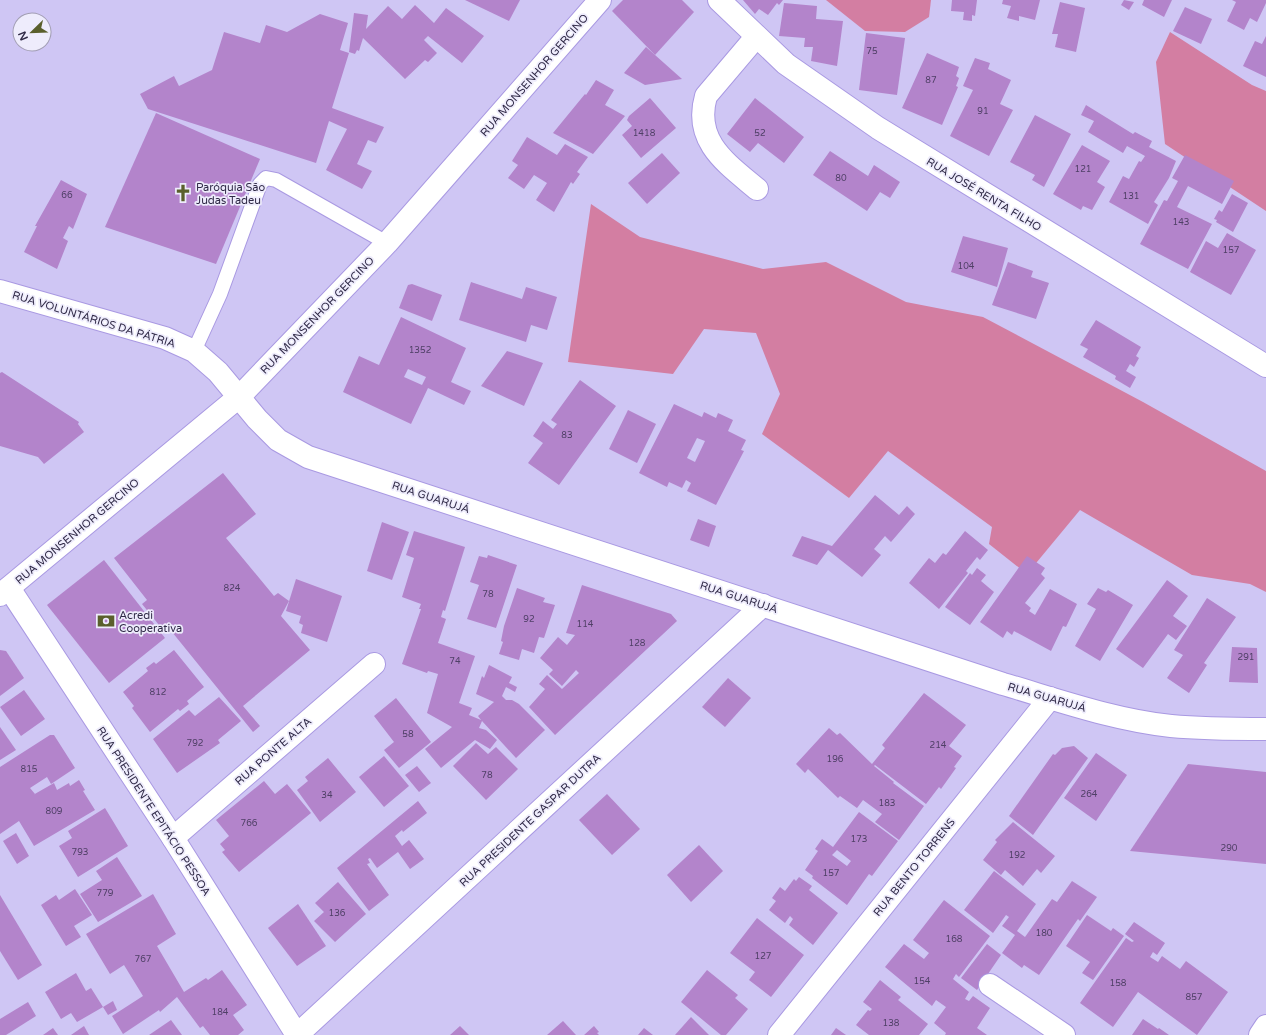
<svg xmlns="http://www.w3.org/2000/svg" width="1266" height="1035" font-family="'Varela Round',sans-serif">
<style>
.forest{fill:#d37ea2}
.building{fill:#b384cb;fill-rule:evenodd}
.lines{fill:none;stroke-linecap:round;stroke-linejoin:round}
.service-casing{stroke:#a999e2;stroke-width:16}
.minor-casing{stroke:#a999e2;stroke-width:24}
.tertiary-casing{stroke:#a999e2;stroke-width:24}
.primary-casing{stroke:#a999e2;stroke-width:24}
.service{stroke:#fff;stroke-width:14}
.minor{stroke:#fff;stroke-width:22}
.tertiary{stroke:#fff;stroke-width:22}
.primary{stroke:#fff;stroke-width:22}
.labels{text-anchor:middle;stroke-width:3.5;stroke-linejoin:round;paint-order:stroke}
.number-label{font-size:9px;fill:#504067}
.street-label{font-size:11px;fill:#2f2946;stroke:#eeecfc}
.poi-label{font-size:11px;fill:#2f2946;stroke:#eeecfc;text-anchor:start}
</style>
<rect width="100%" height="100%" fill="#cfc6f4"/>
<!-- forest -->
<g class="forest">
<polygon points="826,0 931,0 929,17 905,32 865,31"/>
<polygon points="1170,32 1252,85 1266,91 1266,211 1165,144 1156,62"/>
<polygon points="591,204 640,237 763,269 826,262 906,302 983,317 1143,402 1266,471 1266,592 1250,584 1192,575 1080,510 1027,574 989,544 992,527 888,451 849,498 762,434 780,394 756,333 704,329 673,374 568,362"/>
</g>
<!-- building -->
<g class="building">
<polygon points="465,0 520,0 509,21"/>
<polygon points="623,0 682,0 694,12 655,55 612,11"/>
<polygon points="743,0 783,0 779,5 777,3 768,15 759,9 755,14"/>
<polygon points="952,0 977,0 975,16 972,15 972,21 963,20 964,12 951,11"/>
<polygon points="1003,0 1040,0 1035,20 1019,16 1019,21 1007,18 1011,6 1002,4"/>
<polygon points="1124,0 1134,2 1129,10 1121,5"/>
<polygon points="1144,0 1172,0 1164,17 1142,5"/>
<polygon points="1232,0 1266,0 1266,3 1257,22 1250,18 1244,30 1227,21 1236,2"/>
<polygon points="1060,2 1085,8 1076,52 1055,47 1058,34 1052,34"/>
<polygon points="784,3 817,6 816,19 843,21 837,66 811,61 813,47 804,47 805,38 779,36"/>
<polygon points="415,5 434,23 446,8 484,36 462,63 428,36 424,40 437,53 428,62 425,60 405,79 363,38 359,51 357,50 355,54 349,52 354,13 368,15 366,29 388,6 402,19"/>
<polygon points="1185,7 1212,19 1201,44 1173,31"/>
<polygon points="320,14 348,23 340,50 349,53 332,108 384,127 376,143 368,140 357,164 372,171 362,189 326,170 347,129 329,121 316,163 148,109 140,94 174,76 179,86 212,70 224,32 260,43 266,25 287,32"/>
<polygon points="866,33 905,38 897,95 859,90"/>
<polygon points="1266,36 1266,77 1243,66 1255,41 1262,44"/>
<polygon points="646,47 682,79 645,85 624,73"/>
<polygon points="927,53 959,67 956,76 959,78 956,86 958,87 942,125 902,108"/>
<polygon points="975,58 990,63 988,69 1011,80 1000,104 1013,110 989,156 950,136 973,90 963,86"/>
<polygon points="596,80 614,90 605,105 625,116 593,154 553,133 585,94 586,95"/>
<polygon points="650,98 676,128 641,158 622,135 632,126 627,120 629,116"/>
<polygon points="755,98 804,137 784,163 758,143 750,152 727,134"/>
<polygon points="1086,105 1133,134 1135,132 1152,141 1149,147 1176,161 1169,178 1154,202 1158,205 1148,224 1109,202 1123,176 1129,179 1139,161 1141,162 1145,156 1127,146 1123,153 1088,132 1094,121 1081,115"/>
<polygon points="156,113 260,159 216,264 105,227"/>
<polygon points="1035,115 1071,134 1044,187 1032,180 1035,175 1010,162"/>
<polygon points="527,137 557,155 565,144 588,157 577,172 580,174 573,184 571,182 554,212 536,200 547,183 534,175 524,189 508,178 518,165 512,161"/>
<polygon points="1082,145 1110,161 1097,182 1105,187 1092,210 1083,206 1081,210 1053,194"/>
<polygon points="830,151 868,176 874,165 900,182 890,198 880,192 867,211 813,175"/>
<polygon points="662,153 680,173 647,204 628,183"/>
<polygon points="1185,155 1234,181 1222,204 1188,186 1177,207 1212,224 1188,269 1140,244 1164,200 1167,201 1178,181 1172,178"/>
<polygon points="61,180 87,194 73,229 69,226 63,238 68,241 57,269 24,252 37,226 35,226"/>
<polygon points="1232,194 1248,203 1233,232 1216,222 1217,220 1214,219 1219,210 1222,212"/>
<polygon points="1227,233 1256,250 1231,295 1190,272 1206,241 1218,248"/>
<polygon points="963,236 1008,248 997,287 951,272"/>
<polygon points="1008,262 1033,271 1031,277 1049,283 1036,319 992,305"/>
<polygon points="471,282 522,299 526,287 557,297 547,330 531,325 526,342 459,320"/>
<polygon points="412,284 442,295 432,321 399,308 408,285"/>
<path d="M401 317 466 348 451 382 471 391 464 405 428 388 411 424 343 392 359 356 379 365ZM408 369 426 377 422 385 404 377Z"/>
<polygon points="1096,320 1141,347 1136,356 1139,358 1134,367 1130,364 1126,371 1136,377 1130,388 1115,379 1116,376 1083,357 1088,349 1080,345"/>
<polygon points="507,351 543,363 524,406 481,386"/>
<polygon points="2,372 79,422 78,424 84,432 44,464 38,457 0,446 0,373"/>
<polygon points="580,380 616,406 559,485 528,463 543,443 533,436 543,421 553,429 557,424 551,420"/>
<path d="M674 404 702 417 704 412 716 418 718 413 733 420 728 431 746 440 741 450 744 451 716 505 687 491 691 483 686 480 682 488 669 482 667 487 639 473ZM697 438 705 441 695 462 687 458Z"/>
<polygon points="628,410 656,424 637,463 609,449"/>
<polygon points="223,473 256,514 226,538 274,596 278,593 289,601 281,616 310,650 243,706 260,726 253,732 168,627 163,630 142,604 147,600 114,558"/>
<polygon points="875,495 899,515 907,506 915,514 891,542 885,536 874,549 881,555 862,577 828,550 817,565 792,556 802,536 832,546"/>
<polygon points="698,519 716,526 709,547 690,540"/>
<polygon points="382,522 409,532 392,580 367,571"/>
<polygon points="414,531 465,547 445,611 443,610 441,617 446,619 438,643 475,656 459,703 472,708 469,715 481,720 478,716 494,702 476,694 482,676 484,678 489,665 512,677 509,683 517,687 515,692 506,687 502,696 506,700 512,700 519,704 545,730 516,758 482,721 479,728 486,730 497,740 490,749 475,740 441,768 425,749 452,727 427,713 438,674 428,671 427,673 402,664 421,609 419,609 421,604 402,597 414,558 406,555"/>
<polygon points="965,531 988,550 980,560 977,557 966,571 968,573 939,609 909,583 929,558 935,563 943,553 946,555"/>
<polygon points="488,555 517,565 496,628 467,619 479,585 470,582 479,556 487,558"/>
<polygon points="1027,556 1045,568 1041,574 1045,578 1025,603 1031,608 1029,611 1035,615 1050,589 1077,604 1066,627 1063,626 1051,651 1014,631 1012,635 1007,631 1003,638 980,622"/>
<polygon points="104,560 165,638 109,683 47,605"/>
<polygon points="977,568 986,575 981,581 994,592 970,625 945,607 970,573 972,575"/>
<polygon points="296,579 342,596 327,642 301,633 303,625 299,623 301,616 286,611"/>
<polygon points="1167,580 1188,596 1173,616 1187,626 1176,640 1168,634 1143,668 1116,649"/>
<polygon points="582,585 671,614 677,621 555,735 529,707 545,689 539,684 547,675 562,689 579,673 576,670 562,686 549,674 553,670 540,658 558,637 567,645 575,635 566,633"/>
<polygon points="517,588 545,598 543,602 555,605 544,638 539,637 534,653 522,649 519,660 499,654 503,642 501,641 504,626"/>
<polygon points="1098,588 1106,592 1108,590 1133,605 1100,661 1075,646 1096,609 1087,604"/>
<polygon points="1207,598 1236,617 1204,663 1207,665 1189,693 1167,678 1183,655 1174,650"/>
<polygon points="1232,647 1257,648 1258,683 1229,682"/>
<polygon points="0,650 6,651 24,678 0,696"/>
<polygon points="174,650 204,687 187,701 189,704 180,711 178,709 150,732 132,708 134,706 123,692 148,671 146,668 154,662 156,664"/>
<polygon points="728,678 751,698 725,727 702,707"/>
<polygon points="24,690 45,719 21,736 0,707"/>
<polygon points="924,693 966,725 949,746 962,756 954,767 956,768 941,789 939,787 926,804 875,765 874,766 894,782 893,783 924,806 899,840 875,822 882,814 863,800 857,808 840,796 838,798 808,769 805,773 796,764 829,728 837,735 840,733 872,764 885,748 882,745"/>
<polygon points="219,697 241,721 218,740 220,743 177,773 153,739 189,710 195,716"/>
<polygon points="396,698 431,742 399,768 384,750 394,742 374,716"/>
<polygon points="0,727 16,750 0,760"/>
<polygon points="50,735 54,735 75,768 51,784 47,777 30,788 35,794 33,795 54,783 57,790 69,783 70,786 79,780 85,790 83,791 95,810 34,846 19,821 0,834 0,767"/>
<polygon points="476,743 488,754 496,747 518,769 486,800 453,766"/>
<polygon points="1074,746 1088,758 1033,835 1009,816 1053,754 1055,755 1062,748"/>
<polygon points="1096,753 1127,775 1096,821 1064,798"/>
<polygon points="384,756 409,786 384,807 359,777"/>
<polygon points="328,758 356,792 320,822 297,790 308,781 305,777"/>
<polygon points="1188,764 1266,772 1266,864 1130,851"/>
<polygon points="417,766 431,783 419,792 405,775"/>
<polygon points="264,781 275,794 287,784 311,813 239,872 222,852 225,850 220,844 229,836 216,820"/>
<polygon points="607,794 640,829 612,855 579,820"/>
<polygon points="418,801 427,813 403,832 402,830 395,836 402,846 409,840 424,859 410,869 398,852 377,868 370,858 368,859 370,863 367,864 389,895 369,911 337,868"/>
<polygon points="105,808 128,846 78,877 59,846 72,838 68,831"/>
<path d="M859 812 898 841 872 876 869 874 847 905 812 878 813 876 805 870 818 851 815 849 822 839 833 847ZM837 850 851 861 847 866 832 855Z"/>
<polygon points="1013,822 1055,856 1041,873 1037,869 1023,886 1005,870 1001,875 983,860 997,842 995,840"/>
<polygon points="16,833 29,856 17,864 3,841"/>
<polygon points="699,845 723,871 691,902 667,875"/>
<polygon points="117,857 142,896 98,922 80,894 102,880 96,871"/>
<polygon points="994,871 1036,904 1017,931 1025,937 1052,899 1057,902 1072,881 1097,897 1080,921 1078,919 1039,975 1024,965 1022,968 1002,953 1015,935 1002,926 1009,917 1006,915 993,933 964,910"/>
<polygon points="799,877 812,886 809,890 838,913 813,945 789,925 793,919 790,916 785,923 769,910 776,901 772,898 780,887 785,891 794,879 796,881"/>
<polygon points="338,882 366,914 335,942 314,921 324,912 315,903"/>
<polygon points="75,889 92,915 74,926 81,937 66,946 41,905 56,895 59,900"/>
<polygon points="153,894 176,934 157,946 184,992 206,978 208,980 222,970 247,1005 233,1015 244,1030 238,1035 210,1035 203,1026 200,1028 177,997 160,1012 159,1010 123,1034 112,1016 143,996 124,965 110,974 86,934"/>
<polygon points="0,895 42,965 18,980 0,951"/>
<polygon points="944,900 990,936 959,977 956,974 953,979 969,992 965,999 969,1001 973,996 990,1008 977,1028 987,1035 945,1035 946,1033 934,1023 946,1007 936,1000 932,1006 885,967 904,944 924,959 929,953 913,940"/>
<polygon points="298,904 326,946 297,966 268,928"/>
<polygon points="1087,915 1111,931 1113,928 1124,936 1093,980 1082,973 1090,962 1066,946"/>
<polygon points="757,918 804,955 771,997 749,980 755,972 730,953"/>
<polygon points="1134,922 1165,943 1157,955 1153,952 1150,957 1158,962 1162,956 1180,969 1186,961 1228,992 1197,1035 1138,992 1113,1027 1080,1003 1126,938 1132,942 1134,941 1125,934"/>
<polygon points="987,944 1001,955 977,990 961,978"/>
<polygon points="707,970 738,995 735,998 748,1009 726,1035 721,1035 681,1002"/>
<polygon points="76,973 86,991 91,988 103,1007 77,1022 71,1013 61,1019 45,992"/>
<polygon points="880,980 901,997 898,1000 928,1024 919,1035 869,1035 856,1025 868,1010 870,1011 872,1009 863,1002"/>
<polygon points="113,1001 117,1010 108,1015 103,1007"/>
<polygon points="28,1002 36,1016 6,1035 0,1035 0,1019"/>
<polygon points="691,1017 709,1035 675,1035"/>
<polygon points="1143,1019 1158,1029 1159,1028 1169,1035 1132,1035"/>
<polygon points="171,1020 182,1035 149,1035"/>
<polygon points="563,1021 576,1035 547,1035"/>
<polygon points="84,1026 89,1035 71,1035"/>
<polygon points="460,1026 469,1035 450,1035"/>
<polygon points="594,1026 599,1032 597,1033 599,1035 584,1035"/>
<polygon points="53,1028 58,1035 43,1035"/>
<polygon points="644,1028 653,1035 638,1035"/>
<polygon points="836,1028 846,1035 831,1035"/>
</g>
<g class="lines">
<!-- service casing -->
<g class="service-casing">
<polyline id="service" points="194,351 220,294 260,184 266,178 276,180 387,243"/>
</g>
<!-- minor casing -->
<g class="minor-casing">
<g id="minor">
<polyline points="719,0 786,64 878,128 1266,366"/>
<path d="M756 37 706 96C693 141 726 163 757 189"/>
<polyline points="173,838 374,664"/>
<polyline points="990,985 1064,1035"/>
<polyline points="297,1035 763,605"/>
<polyline points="779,1035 1050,698"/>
<polyline points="1260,1035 1266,1026"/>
</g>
</g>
<!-- tertiary casing -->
<g class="tertiary-casing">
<g id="tertiary">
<path d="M0 291 165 338 194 351 218 372 257 419 278 440 308 457 1003 684C1058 700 1114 720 1171 726 1203 729 1234 729 1266 729"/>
<polyline points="9,588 173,838 297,1035"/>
</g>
</g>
<!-- primary casing -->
<g class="primary-casing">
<polyline id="primary" points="0,595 240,396 387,243 600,0"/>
</g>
<!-- service -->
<use href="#service" class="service"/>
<!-- minor -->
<use href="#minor" class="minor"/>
<!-- tertiary -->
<use href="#tertiary" class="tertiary"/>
<!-- primary -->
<use href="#primary" class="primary"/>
</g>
<!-- icons -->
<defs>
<g id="church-bare" transform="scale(1.38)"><path d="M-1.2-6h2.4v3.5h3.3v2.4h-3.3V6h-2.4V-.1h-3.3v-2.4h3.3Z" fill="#5a5f2c" stroke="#eeecfc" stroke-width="2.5" paint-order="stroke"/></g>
<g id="bank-bare" transform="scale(1.38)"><path d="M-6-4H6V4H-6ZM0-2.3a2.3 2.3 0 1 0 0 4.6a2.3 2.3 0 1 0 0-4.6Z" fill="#5a5f2c" stroke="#eeecfc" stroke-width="2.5" paint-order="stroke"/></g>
</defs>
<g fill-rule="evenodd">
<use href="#church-bare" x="183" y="193"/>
<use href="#bank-bare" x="106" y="621"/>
</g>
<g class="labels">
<!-- number labels -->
<g class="number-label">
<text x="872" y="54">75</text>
<text x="931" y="83">87</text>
<text x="983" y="114">91</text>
<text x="644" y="136">1418</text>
<text x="760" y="136">52</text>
<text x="1083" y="172">121</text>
<text x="841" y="181">80</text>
<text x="67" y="198">66</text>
<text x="1131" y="199">131</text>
<text x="1181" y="225">143</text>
<text x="1231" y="253">157</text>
<text x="966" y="269">104</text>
<text x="420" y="353">1352</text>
<text x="567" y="438">83</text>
<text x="232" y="591">824</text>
<text x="488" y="597">78</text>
<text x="529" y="622">92</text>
<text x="585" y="627">114</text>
<text x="637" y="646">128</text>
<text x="1246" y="660">291</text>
<text x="455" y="664">74</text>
<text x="158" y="695">812</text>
<text x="408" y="737">58</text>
<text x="195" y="746">792</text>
<text x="938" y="748">214</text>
<text x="835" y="762">196</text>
<text x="29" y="772">815</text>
<text x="487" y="778">78</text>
<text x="1089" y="797">264</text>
<text x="327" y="798">34</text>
<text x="887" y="806">183</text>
<text x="54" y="814">809</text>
<text x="249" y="826">766</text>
<text x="859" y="842">173</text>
<text x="1229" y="851">290</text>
<text x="80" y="855">793</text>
<text x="1017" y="858">192</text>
<text x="831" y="876">157</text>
<text x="105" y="896">779</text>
<text x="337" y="916">136</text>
<text x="1044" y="936">180</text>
<text x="954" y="942">168</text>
<text x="763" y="959">127</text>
<text x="143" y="962">767</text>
<text x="922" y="984">154</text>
<text x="1118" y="986">158</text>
<text x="1194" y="1000">857</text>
<text x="220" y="1015">184</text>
<text x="891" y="1026">138</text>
</g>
<!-- street labels -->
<g class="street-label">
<text transform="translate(534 75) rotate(-49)" y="4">RUA MONSENHOR GERCINO</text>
<text transform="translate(984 194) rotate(31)" y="4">RUA JOSÉ RENTA FILHO</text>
<text transform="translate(317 315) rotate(-46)" y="4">RUA MONSENHOR GERCINO</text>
<text transform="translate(94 319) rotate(17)" y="4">RUA VOLUNTÁRIOS DA PÁTRIA</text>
<text transform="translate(431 497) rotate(18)" y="4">RUA GUARUJÁ</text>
<text transform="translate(77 531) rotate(-40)" y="4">RUA MONSENHOR GERCINO</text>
<text transform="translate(739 597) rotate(18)" y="4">RUA GUARUJÁ</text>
<text transform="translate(1047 697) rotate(16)" y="4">RUA GUARUJÁ</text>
<text transform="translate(273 751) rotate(-41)" y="4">RUA PONTE ALTA</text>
<text transform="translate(154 811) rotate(57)" y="4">RUA PRESIDENTE EPITÁCIO PESSOA</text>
<text transform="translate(530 820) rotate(-43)" y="4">RUA PRESIDENTE GASPAR DUTRA</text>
<text transform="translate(914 867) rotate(-51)" y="4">RUA BENTO TORRENS</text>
</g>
<!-- poi labels -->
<g class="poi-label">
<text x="196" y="191">Paróquia São<tspan x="196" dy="13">Judas Tadeu</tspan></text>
<text x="119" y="619">Acredi<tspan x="119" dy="13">Cooperativa</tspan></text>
</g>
</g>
<!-- north arrow -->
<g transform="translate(32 32) rotate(247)"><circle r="19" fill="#eeecfc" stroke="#a29eb3"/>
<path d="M0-3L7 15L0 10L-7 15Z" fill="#5a5f2c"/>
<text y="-6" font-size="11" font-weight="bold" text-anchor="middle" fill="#2f2946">N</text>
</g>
</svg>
